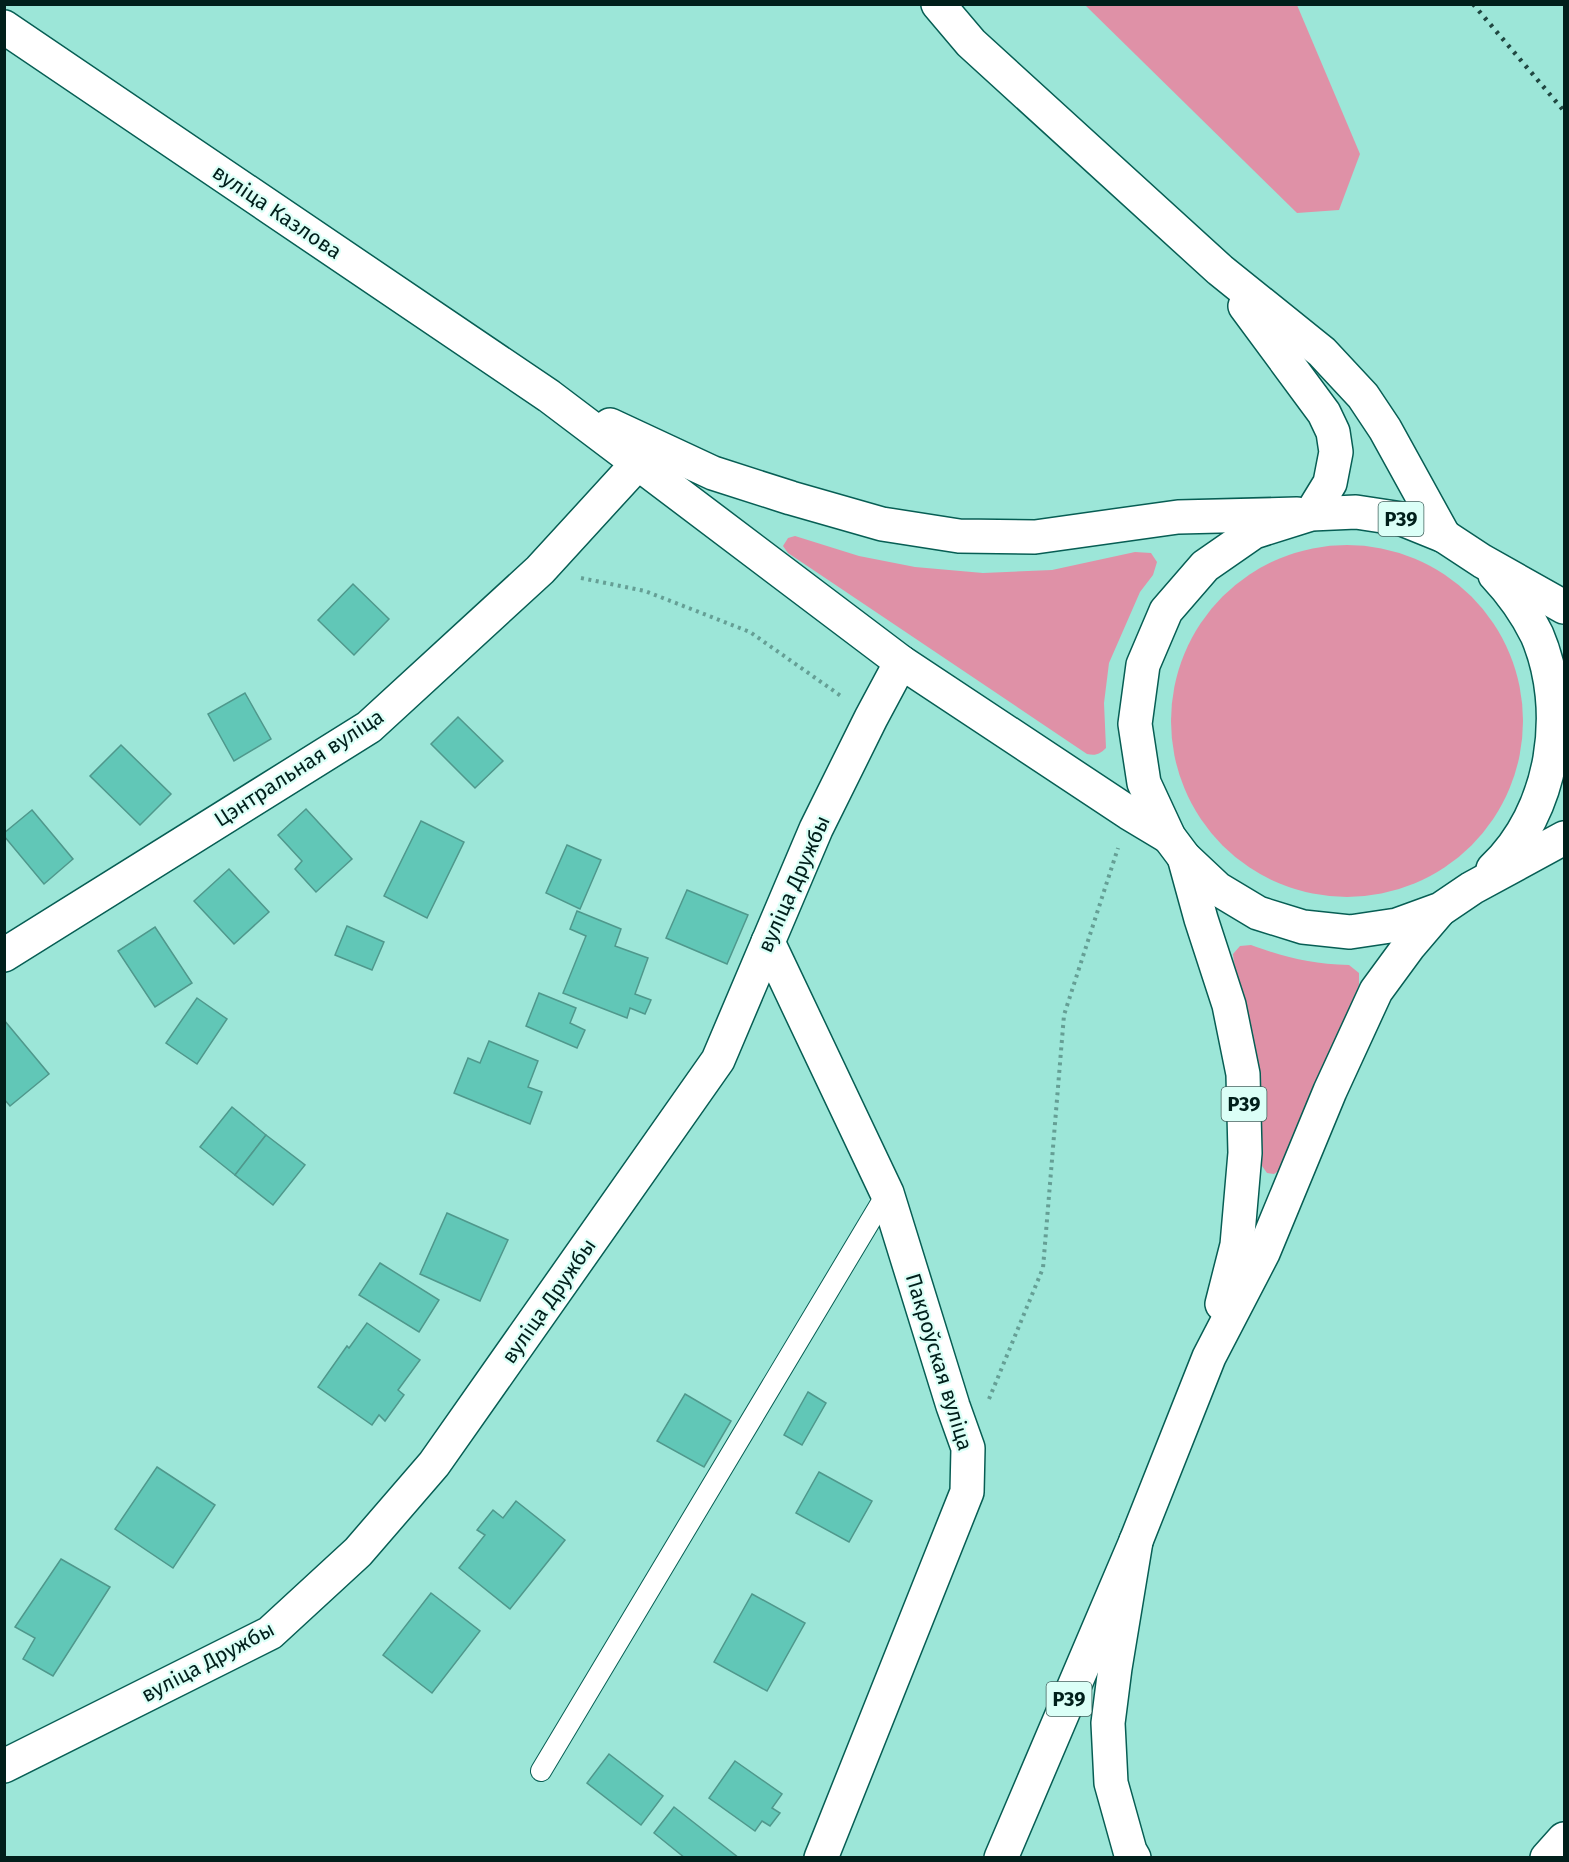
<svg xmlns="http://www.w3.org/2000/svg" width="1569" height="1862" font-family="'Fira Sans',sans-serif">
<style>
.green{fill:#df91a7}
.building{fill:#61c7b7;stroke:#4f988c;stroke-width:1.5}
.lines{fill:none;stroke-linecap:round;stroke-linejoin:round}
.service-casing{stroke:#075e54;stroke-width:22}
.minor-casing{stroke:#075e54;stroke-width:36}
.tertiary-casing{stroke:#075e54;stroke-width:36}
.secondary-casing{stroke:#075e54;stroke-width:36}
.primary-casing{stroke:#075e54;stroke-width:36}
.trunk-casing{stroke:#075e54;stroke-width:36}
.path{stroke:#659f95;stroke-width:4;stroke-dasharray:3 4.5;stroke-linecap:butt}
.service{stroke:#fff;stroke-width:20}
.minor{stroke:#fff;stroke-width:33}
.tertiary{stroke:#fff;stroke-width:33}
.secondary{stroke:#fff;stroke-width:33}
.primary{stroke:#fff;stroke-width:33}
.trunk{stroke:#fff;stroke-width:33}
.rail{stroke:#204741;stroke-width:4.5;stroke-dasharray:3 6;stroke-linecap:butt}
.labels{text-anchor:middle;stroke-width:4.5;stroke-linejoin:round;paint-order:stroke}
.shield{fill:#dbfff7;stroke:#42625d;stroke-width:1.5}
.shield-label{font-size:20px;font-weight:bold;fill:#011f1b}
.street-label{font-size:21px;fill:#011f1b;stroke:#dbfff7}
</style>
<rect width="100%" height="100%" fill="#9ce6d8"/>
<!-- green -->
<g class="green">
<polygon points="1085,5 1297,5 1360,154 1339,210 1297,213"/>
<path d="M795 536 859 556 915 567 983 573 1052 570 1135 552 1151 553 1157 562 1153 575 1140 592 1109 663 1104 703 1106 748C1100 754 1096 756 1087 754L788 553 783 546 788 538Z"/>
<circle cx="1347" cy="721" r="176"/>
<path d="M1251 945C1287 958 1311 964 1349 965L1359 973V985L1280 1170 1274 1174 1267 1173 1262 1166C1261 1112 1256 1057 1245 1004 1242 987 1234 971 1233 954L1240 946Z"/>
</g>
<!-- building -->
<g class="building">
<polygon points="353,584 389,619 354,655 318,620"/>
<polygon points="245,693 271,739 234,761 208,714"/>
<polygon points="458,717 503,761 475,788 431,744"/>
<polygon points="121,745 171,794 140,825 90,776"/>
<polygon points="306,809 352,859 316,892 295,869 302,861 278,835"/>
<polygon points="32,810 73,859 44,884 4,836 4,833"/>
<polygon points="421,821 464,842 427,918 384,896"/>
<polygon points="567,845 601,860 580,909 546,893"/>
<polygon points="229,869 269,912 234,944 194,901"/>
<polygon points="687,890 748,915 727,964 666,938"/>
<polygon points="577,911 621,929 615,946 648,958 635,994 651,1000 645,1014 630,1008 627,1018 563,993 586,936 570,929"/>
<polygon points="347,926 384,942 372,970 335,955"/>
<polygon points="155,927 192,983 155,1007 118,951"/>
<polygon points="539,993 576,1008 570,1023 585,1030 577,1048 526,1026"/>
<polygon points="197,998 227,1019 197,1064 166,1043"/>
<polygon points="4,1020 49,1074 10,1106 4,1099"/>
<polygon points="489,1041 538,1061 528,1087 542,1092 530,1124 454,1093 468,1058 480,1063"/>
<polygon points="232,1107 266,1135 235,1175 200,1147"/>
<polygon points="266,1135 305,1165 273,1205 235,1175"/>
<polygon points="447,1213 508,1240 480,1301 420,1274"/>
<polygon points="380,1263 439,1300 419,1332 359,1295"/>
<polygon points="367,1323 420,1360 398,1390 404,1395 385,1421 379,1415 372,1425 318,1387 347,1346 349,1348"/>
<polygon points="808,1392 826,1403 802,1445 784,1435"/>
<polygon points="685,1394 731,1421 704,1467 657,1441"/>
<polygon points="157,1467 215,1505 173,1568 115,1529"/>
<polygon points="819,1472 872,1501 849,1542 796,1513"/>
<polygon points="516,1501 565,1540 510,1609 459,1568 485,1535 477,1530 493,1510 503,1518"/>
<polygon points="61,1559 110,1587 53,1676 23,1659 35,1638 15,1627"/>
<polygon points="431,1593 480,1631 432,1693 383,1655"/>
<polygon points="752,1594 805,1623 767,1691 714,1662"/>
<polygon points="609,1754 663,1796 641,1825 587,1783"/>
<polygon points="735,1761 782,1794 772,1808 780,1813 770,1826 762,1821 755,1831 709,1798"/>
<polygon points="674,1807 739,1858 685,1858 654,1833"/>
</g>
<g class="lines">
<!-- service casing -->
<g class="service-casing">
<polyline id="service" points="541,1771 887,1193"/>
</g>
<!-- minor casing -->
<g class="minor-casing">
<g id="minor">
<polyline points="768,942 887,1193 953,1406 968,1448 967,1492 821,1858"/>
<polyline points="4,955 369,727 540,570 638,463"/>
<polyline points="4,1766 270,1633 358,1552 434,1464 718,1060 816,829 871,718 901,662"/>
</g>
</g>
<!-- tertiary casing -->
<g class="tertiary-casing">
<g id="tertiary">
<polyline points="938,4 971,43 1220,270 1322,352 1363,396 1385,429 1444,536"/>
<polyline points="1245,306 1324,413 1333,432 1336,452 1330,483 1311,514"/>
</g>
</g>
<!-- secondary casing -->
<g class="secondary-casing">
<g id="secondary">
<polyline points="4,27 549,396 901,662 1129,813 1169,837"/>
<polyline points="610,425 713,473 791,498 882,524 959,536 1035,537 1178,517 1297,514"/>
</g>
</g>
<!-- primary casing -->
<g class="primary-casing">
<g id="primary">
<polyline points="1564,607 1482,561 1444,536 1402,519 1356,512 1311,514 1254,532 1205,566 1166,611 1143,665 1135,724 1144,783 1169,837 1184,857 1218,889 1258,913 1303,927 1350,932 1397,925 1441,909 1472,888 1564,838"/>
<polyline points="1184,857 1201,919 1229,1005 1243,1074 1245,1153 1237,1245 1222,1304"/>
<path d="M1493 869C1554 812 1569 710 1537 635 1526 613 1512 593 1495 575"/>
<polyline points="1001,1858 1136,1541 1209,1357 1263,1253 1330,1091 1376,991 1409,946 1438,912"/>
</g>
</g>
<!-- trunk casing -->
<g class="trunk-casing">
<g id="trunk">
<polyline points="1134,1858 1130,1851 1111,1783 1108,1723 1115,1668 1136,1541"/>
<polyline points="1547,1858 1564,1839"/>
</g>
</g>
<!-- path -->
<g class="path">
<polyline points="581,578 645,591 750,632 841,696"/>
<polyline points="989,1399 1043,1268 1064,1015 1118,848"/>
</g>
<!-- service -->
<use href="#service" class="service"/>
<!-- minor -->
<use href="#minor" class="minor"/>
<!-- tertiary -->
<use href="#tertiary" class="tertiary"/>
<!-- secondary -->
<use href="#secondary" class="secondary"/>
<!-- primary -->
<use href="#primary" class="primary"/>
<!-- trunk -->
<use href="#trunk" class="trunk"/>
<!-- rail -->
<polyline class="rail" points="1473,4 1564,111"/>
</g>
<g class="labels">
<!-- shield labels -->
<g class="shield">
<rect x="1378.5" y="502" width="45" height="34" rx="4.5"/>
<rect x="1221.5" y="1087" width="45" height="34" rx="4.5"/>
<rect x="1046.5" y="1682" width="45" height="34" rx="4.5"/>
</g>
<g class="shield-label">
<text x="1401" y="526">Р39</text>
<text x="1244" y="1111">Р39</text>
<text x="1069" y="1706">Р39</text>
</g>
<!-- street labels -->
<g class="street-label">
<text transform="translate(277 212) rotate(34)" y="7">вуліца Казлова</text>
<text transform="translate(299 768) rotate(-33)" y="7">Цэнтральная вуліца</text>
<text transform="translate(794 884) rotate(-66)" y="7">вуліца Дружбы</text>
<text transform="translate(549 1301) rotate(-55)" y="7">вуліца Дружбы</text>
<text transform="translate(939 1362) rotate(73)" y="7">Пакроўская вуліца</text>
<text transform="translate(208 1662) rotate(-28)" y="7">вуліца Дружбы</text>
</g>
</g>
<!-- border -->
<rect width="1569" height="1862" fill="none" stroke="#011f1b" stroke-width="12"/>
</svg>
